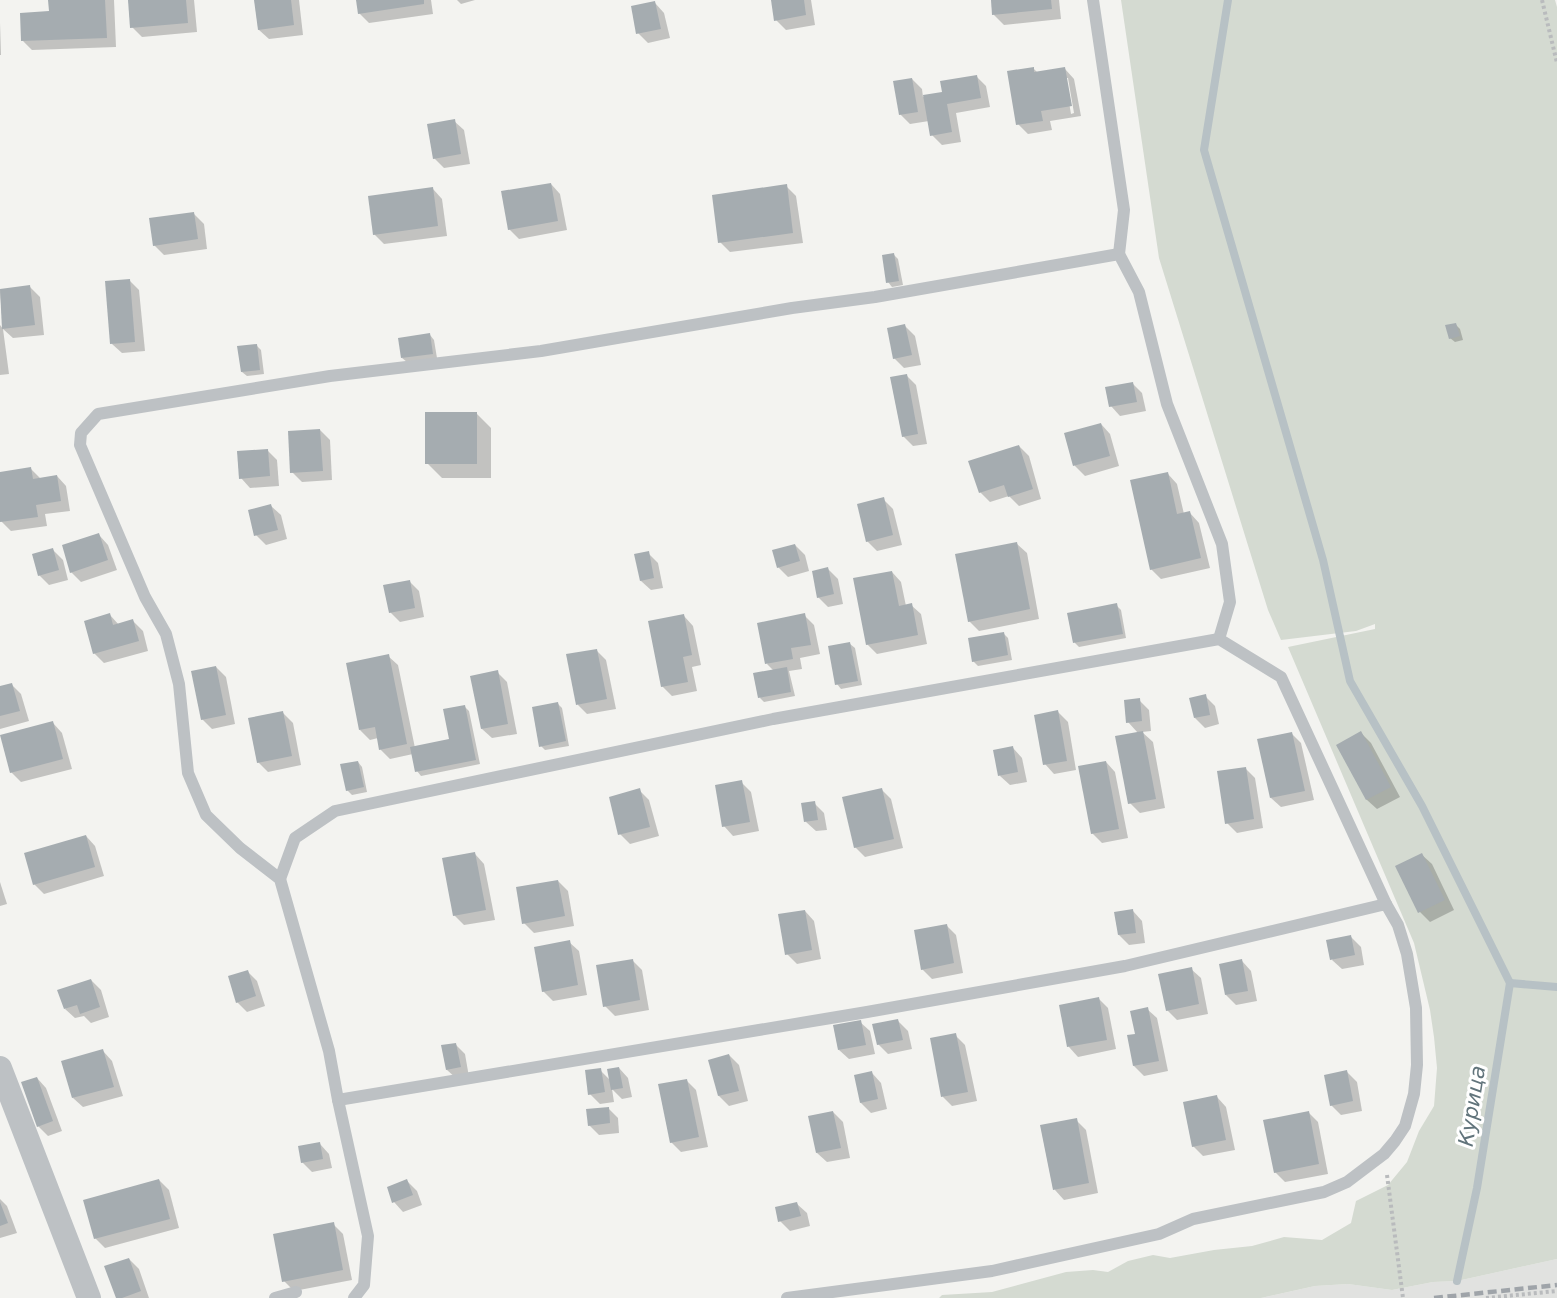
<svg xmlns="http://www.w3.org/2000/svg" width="1557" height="1298" font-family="'DejaVu Sans',sans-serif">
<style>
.built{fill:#e1e2e0}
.green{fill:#d4dad1}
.shadow{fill:#0003;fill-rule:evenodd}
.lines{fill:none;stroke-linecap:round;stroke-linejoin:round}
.stream{stroke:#b7c1c5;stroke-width:8}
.building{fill:#a5acb0}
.path{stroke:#b9bbbd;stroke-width:4;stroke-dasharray:3 3;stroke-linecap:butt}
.service{stroke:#bdc1c4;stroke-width:12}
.minor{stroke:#bdc1c4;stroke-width:24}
.rail{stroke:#9fa4a9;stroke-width:4.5;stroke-dasharray:9 4.5;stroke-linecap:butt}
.labels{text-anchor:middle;stroke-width:6;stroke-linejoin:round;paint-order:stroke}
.water-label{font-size:21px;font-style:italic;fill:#61747b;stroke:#fff}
</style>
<rect width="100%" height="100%" fill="#f3f3f0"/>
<!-- built -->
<polygon class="built" points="1557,1259 1557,1298 1261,1298 1315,1286 1348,1284 1392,1290 1433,1282 1457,1281"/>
<!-- green -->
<polygon class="green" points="1121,0 1555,0 1557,7 1557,1259 1457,1281 1433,1282 1392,1290 1348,1284 1315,1286 1261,1298 939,1298 942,1295 992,1292 1066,1272 1093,1270 1108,1272 1128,1261 1153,1255 1170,1258 1214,1250 1252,1246 1284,1237 1322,1240 1351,1223 1356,1201 1388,1185 1407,1162 1419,1131 1434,1106 1437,1068 1434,1037 1430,1010 1414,943 1288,647 1375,629 1375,624 1356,631 1281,640 1268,610 1159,258"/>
<!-- shadow -->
<g class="shadow">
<polygon points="50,0 114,0 116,47 32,50 23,41 50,13"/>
<polygon points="129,0 194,0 197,32 142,37 132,27"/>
<polygon points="255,0 299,0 303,35 269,39 259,30"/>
<polygon points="357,0 431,0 433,14 369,23 359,13"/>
<polygon points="457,0 475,0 461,4"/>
<polygon points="772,0 811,0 815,25 786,30 776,20"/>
<polygon points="992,0 1059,0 1061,19 1004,25 994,15"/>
<polygon points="655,3 664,13 670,38 648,43 638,33"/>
<polygon points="0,23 1,55 0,55"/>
<path d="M1033 68 1038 73 1065 69 1074 79 1081 116 1050 121 1052 130 1028 134 1018 124ZM1065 78H1068L1074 113 1071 114Z"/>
<polygon points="976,76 986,86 990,107 956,113 961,142 942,145 932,135 929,121 910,124 900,114 912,79 922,89 923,97 944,93"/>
<polygon points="454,121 464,130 470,164 444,168 434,158"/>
<polygon points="551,184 560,194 567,230 519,239 509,229"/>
<polygon points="786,186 796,196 803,243 730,252 720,242"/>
<polygon points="433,189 442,199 447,236 384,244 374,234"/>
<polygon points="194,214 204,224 207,249 164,255 154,245"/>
<polygon points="894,255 898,259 903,285 892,287 888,282"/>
<polygon points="129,280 139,290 145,351 122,353 112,344"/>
<polygon points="30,287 40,297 44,335 13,338 3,329 9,374 0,375 0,325 3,329 0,290"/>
<polygon points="1455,324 1460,329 1463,340 1455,342 1450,338"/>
<polygon points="905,326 915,336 921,365 904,368 894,358"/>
<polygon points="430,335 434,340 437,358 407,362 402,358"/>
<polygon points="256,345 261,350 264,374 247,376 242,372"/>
<polygon points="907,376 916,385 927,444 913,446 903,436"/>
<polygon points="1132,383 1142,393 1146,411 1120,416 1111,406"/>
<polygon points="476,413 491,428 491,478 442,478 427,463"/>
<polygon points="1101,424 1110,434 1119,466 1085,476 1075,466 1065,434"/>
<polygon points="320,430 330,440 332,480 302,482 292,472"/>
<polygon points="1019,446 1029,456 1041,499 1019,506 1009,496 990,502 980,492"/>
<polygon points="267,450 277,460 279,486 250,488 241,478"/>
<polygon points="31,469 41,479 57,476 66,486 70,511 45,514 47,526 11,531 1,521 0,473"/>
<polygon points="1168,474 1177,484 1184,514 1190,513 1199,523 1210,568 1161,579 1151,569"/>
<polygon points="883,499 893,509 902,545 877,551 867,541"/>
<polygon points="271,506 281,515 287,539 266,545 256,535"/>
<polygon points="99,535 108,545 117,570 81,582 71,572"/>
<polygon points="1017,544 1027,553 1039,619 979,631 969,621"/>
<polygon points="795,545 805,555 809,571 788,577 778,567"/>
<polygon points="53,550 63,560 68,580 49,585 39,575"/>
<polygon points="648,553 658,563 663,588 651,590 641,581"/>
<polygon points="828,569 838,579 843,604 828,607 818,597"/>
<polygon points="892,572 901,582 906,606 911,605 921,614 927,644 877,654 867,644"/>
<polygon points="409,581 419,591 424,617 400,622 390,612"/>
<polygon points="1116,605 1121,610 1126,638 1079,647 1075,643 1069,614"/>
<polygon points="110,615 119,625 133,621 143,631 148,651 104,663 94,653"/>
<polygon points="804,615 814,625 820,654 800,658 802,669 789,671 795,696 764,702 760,698 774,671 767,664"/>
<polygon points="684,616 693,626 701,665 692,667 697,691 672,696 662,686"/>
<polygon points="1003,633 1008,638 1012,660 978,666 973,661"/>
<polygon points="850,644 855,648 862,685 841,689 837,684"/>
<polygon points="596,650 606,660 616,709 587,714 578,705"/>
<polygon points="388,656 398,665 415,748 451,741 464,706 469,711 480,764 421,776 417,771 413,754 390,759 380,749 378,738 370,740 360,730"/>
<polygon points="216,667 226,677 235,724 212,729 202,719"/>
<polygon points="497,672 507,682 517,734 492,738 482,729"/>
<polygon points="11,684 21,694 29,721 0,729 0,687"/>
<polygon points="1205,696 1215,706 1219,724 1205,728 1195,718"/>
<polygon points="1139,700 1149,710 1151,731 1142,732 1153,742 1165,808 1140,813 1130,803 1138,733 1128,722"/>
<polygon points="558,704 562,708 569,746 545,750 541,746"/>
<polygon points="1058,712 1068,722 1076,770 1054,774 1045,764"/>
<polygon points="283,713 293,723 301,765 268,772 258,762"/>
<polygon points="53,723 62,733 72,769 21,782 11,772"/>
<polygon points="1291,733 1301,743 1314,800 1281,807 1271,798"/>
<polygon points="1361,733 1371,743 1400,797 1377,809 1367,800 1338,746"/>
<polygon points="1013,748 1022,758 1027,782 1010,785 1000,776"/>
<polygon points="358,762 362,767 367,792 352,795 347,790"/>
<polygon points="1106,762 1115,772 1128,838 1102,843 1092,833"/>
<polygon points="1245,768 1255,778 1263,828 1237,833 1227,823"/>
<polygon points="741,782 751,792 759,831 733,836 724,826"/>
<polygon points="881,789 891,799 903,848 865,857 855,847"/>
<polygon points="639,790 649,800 659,836 630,844 620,834"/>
<polygon points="814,803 824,813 827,830 816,831 806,822"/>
<polygon points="86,836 95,846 104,876 44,894 34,884"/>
<polygon points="475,854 484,864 495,920 464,925 454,915"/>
<polygon points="1422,855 1432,864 1454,910 1430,922 1420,912"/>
<polygon points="558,881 568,891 574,926 534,933 524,923"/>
<polygon points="0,882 7,904 0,906"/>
<polygon points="805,911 814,921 821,959 797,964 787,954"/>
<polygon points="1133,911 1142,921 1145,943 1129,945 1119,935"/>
<polygon points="946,925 956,935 963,973 932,979 922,969"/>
<polygon points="1351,937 1361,947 1364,965 1342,969 1332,960"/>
<polygon points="569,942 579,951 587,995 553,1001 543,991"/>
<polygon points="632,960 642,970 649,1010 615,1016 605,1006"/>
<polygon points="1242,961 1251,971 1257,1001 1236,1005 1226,995"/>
<polygon points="1191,969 1201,978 1208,1014 1177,1020 1167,1010"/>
<polygon points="247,971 257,981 265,1006 247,1012 237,1002"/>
<polygon points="91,980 101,990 109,1017 91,1023 84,1016 75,1018 65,1009"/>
<polygon points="1098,998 1108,1008 1116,1049 1078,1057 1069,1047 1061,1006"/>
<polygon points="1147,1009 1157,1018 1168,1071 1144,1076 1134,1066 1137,1035"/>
<polygon points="898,1021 908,1031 912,1049 888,1054 878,1044"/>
<polygon points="860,1022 870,1031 875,1054 849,1059 839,1050"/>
<polygon points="955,1035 965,1045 977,1101 952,1106 943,1097"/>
<polygon points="455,1044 465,1054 469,1077 457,1079 447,1070"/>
<polygon points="103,1051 112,1061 123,1096 83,1107 73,1098"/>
<polygon points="729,1055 739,1065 748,1101 729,1106 719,1096 710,1061"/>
<polygon points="619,1068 628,1078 632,1097 622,1099 612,1089 614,1102 600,1104 590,1094 600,1070 610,1080"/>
<polygon points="1347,1072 1357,1082 1362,1111 1341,1115 1331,1105"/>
<polygon points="872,1073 881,1083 887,1109 871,1113 861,1103 856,1076"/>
<polygon points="37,1078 46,1088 62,1131 48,1136 38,1126"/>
<polygon points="686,1080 696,1090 708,1147 681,1152 671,1142"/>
<polygon points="1217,1097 1226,1107 1235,1150 1203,1156 1193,1146"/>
<polygon points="608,1108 618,1118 619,1133 599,1135 589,1125"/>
<polygon points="833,1112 843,1122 850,1158 827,1162 817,1153"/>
<polygon points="1308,1112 1318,1122 1328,1174 1285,1182 1275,1172"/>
<polygon points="1076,1120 1086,1130 1098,1193 1064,1200 1055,1190"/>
<polygon points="320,1144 329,1154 332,1168 312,1172 302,1162"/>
<polygon points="159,1180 169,1190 179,1228 105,1248 95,1238"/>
<polygon points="407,1181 417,1191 422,1205 403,1212 394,1202"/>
<polygon points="0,1199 7,1206 17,1233 0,1238"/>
<polygon points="797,1204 807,1213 810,1226 790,1231 780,1221"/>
<polygon points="333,1224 343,1234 352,1280 294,1291 284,1281"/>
<polygon points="129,1259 139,1269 149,1298 118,1298"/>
</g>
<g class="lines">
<!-- stream -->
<g class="stream">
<polyline points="1228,0 1204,150 1323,560 1350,681 1422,806 1510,983"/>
<polyline points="1510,983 1557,987"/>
<polyline points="1457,1281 1477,1188 1510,983"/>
</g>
</g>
<!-- building -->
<g class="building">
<polygon points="48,0 105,0 107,38 21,41 20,13 49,11"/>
<polygon points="128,0 186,0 188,23 130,28"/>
<polygon points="254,0 291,0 294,25 258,30"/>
<polygon points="356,0 424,0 424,4 358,14"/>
<polygon points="771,0 804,0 806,15 774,21"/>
<polygon points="991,0 1051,0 1052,9 992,15"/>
<polygon points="655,1 661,29 636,34 631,6"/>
<polygon points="1034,67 1034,72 1065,67 1072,106 1041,111 1043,121 1016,125 1007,71"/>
<polygon points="977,75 981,98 947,104 952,132 930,136 923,95 942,92 940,81"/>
<polygon points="912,78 918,112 899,115 893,81"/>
<polygon points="455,119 461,154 433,159 427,124"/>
<polygon points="551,183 558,221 508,230 501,191"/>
<polygon points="787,184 793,233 718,243 712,195"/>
<polygon points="433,187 438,226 373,235 368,196"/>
<polygon points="194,212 198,239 153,246 149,218"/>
<polygon points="894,253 899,281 886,283 882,255"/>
<polygon points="130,279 135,342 110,344 105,281"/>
<polygon points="30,285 35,325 2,329 0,289"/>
<polygon points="1456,323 1460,336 1449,339 1445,325"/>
<polygon points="905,324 912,355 893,359 887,328"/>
<polygon points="430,333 433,354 401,358 398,338"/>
<polygon points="257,344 260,370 241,372 237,346"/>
<polygon points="907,374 918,434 902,437 890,377"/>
<polygon points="1133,382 1137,402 1109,407 1105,387"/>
<rect x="425" y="412" width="52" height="52"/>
<polygon points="1101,423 1110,456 1073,466 1064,433"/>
<polygon points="320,429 323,471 290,473 288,431"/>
<polygon points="1019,445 1033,489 1008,497 1004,485 979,493 968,461"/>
<polygon points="268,449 270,476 239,479 237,451"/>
<polygon points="31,467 33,479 57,475 61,501 36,505 38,517 0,522 0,472"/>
<polygon points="1168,472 1177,514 1190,511 1201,558 1150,570 1130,480"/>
<polygon points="884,497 893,535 866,542 857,504"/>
<polygon points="271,504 278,530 254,536 248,510"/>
<polygon points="99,533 108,560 70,573 62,545"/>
<polygon points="1017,542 1030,609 968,622 955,554"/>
<polygon points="795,544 800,561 777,568 772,550"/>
<polygon points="53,548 59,570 38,576 32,554"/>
<polygon points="649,551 654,578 640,581 634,554"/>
<polygon points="828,567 834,594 817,598 812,571"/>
<polygon points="892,571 899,606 912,603 918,635 866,645 853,578"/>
<polygon points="410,580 415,608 389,613 383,585"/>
<polygon points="1117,603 1123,634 1073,643 1067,613"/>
<polygon points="110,613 113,625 133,619 139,641 93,654 84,621"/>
<polygon points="805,613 811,645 791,648 793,659 765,664 757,623"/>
<polygon points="684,614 692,655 683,657 688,682 661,687 648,621"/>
<polygon points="1004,632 1008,655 972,662 968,638"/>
<polygon points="850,642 858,681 835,685 828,646"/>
<polygon points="597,649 607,699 576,705 566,654"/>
<polygon points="389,654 407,744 379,750 375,727 359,730 346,663"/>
<polygon points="216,666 226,715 201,720 191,671"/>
<polygon points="787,667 791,692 758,698 753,673"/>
<polygon points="498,670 508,724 481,729 470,676"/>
<polygon points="12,683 20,711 0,716 0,686"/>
<polygon points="1206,694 1210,715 1194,718 1189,698"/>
<polygon points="1140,698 1142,721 1126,723 1124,700"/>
<polygon points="558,702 566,741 539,747 532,707"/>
<polygon points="465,705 476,760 415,772 410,747 449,739 443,709"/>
<polygon points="1058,710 1067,761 1043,765 1034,715"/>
<polygon points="283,711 292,756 257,763 248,718"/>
<polygon points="53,721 63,759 10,773 0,735"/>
<polygon points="1143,731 1156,799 1128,804 1115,736"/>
<polygon points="1361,731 1391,787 1366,800 1336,745"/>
<polygon points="1292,732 1305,791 1270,798 1257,739"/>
<polygon points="1013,746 1018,772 998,776 993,750"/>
<polygon points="358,761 364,787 346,791 340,764"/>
<polygon points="1106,761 1119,829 1091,834 1078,766"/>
<polygon points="1246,767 1254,819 1225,824 1217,771"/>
<polygon points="742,780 750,822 722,827 715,785"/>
<polygon points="640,788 650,827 618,835 609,797"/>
<polygon points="882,788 894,839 854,848 842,797"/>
<polygon points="815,801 818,820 804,822 801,803"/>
<polygon points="86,835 95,867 33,885 24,853"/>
<polygon points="475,852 486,910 453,916 442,858"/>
<polygon points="1422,853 1445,900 1418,913 1395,866"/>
<polygon points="558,880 565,916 522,924 516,887"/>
<polygon points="1133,909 1136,933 1118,935 1114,912"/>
<polygon points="805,910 812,950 785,955 778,914"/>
<polygon points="947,924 954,963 921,970 914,930"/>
<polygon points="1351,935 1355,955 1330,960 1326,940"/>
<polygon points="570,940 578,985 542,992 534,947"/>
<polygon points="633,959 640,1000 603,1007 596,965"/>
<polygon points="1242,959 1248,991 1225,995 1219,964"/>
<polygon points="1192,967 1199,1004 1166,1011 1158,974"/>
<polygon points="248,970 256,996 236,1003 228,976"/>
<polygon points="91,979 100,1007 80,1014 77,1005 64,1009 57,990"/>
<polygon points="1099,997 1107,1040 1067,1047 1059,1005"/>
<polygon points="1148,1007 1159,1061 1133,1066 1127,1035 1135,1034 1130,1011"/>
<polygon points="898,1019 903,1040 877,1045 872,1024"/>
<polygon points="861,1020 866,1045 838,1050 833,1025"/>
<polygon points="956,1033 968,1092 941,1097 930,1038"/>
<polygon points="456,1043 461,1067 446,1070 441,1045"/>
<polygon points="103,1049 114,1087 72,1098 61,1061"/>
<polygon points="729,1054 739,1091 718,1096 708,1060"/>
<polygon points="619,1067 623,1088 611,1090 607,1069"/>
<polygon points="601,1068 605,1092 588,1095 585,1070"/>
<polygon points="1347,1070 1353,1101 1330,1106 1324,1075"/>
<polygon points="872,1071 878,1099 860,1103 854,1075"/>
<polygon points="37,1077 53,1121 37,1127 21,1082"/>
<polygon points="687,1079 699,1137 670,1143 658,1084"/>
<polygon points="1217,1095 1226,1140 1192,1147 1183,1102"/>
<polygon points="609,1107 610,1123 588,1126 586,1109"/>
<polygon points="833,1111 841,1148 816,1153 808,1116"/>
<polygon points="1309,1111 1319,1164 1274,1173 1263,1120"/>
<polygon points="1077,1118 1089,1183 1053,1190 1040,1125"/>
<polygon points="320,1142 323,1159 301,1163 298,1146"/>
<polygon points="159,1179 170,1219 94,1239 83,1200"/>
<polygon points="407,1179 413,1195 392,1203 387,1187"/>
<polygon points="0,1202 8,1223 0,1226"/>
<polygon points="797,1202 801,1216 778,1222 775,1207"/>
<polygon points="334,1222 343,1270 282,1282 273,1234"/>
<polygon points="129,1258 141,1291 122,1298 116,1298 104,1266"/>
</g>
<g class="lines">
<!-- path -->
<g class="path">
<polyline points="1542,0 1557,63"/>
<polyline points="1387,1175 1403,1298"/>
<polyline points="1486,1298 1557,1291"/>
</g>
<!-- service -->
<g class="service">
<polyline points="1093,0 1124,210 1119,254"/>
<polyline points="280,879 295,838 335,811 773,719 1219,639 1281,677 1386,904"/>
<polyline points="338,1100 867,1012 1125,966 1386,904 1398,925 1407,954 1416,1008 1417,1065 1414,1094 1405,1126 1395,1141 1384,1154 1347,1182 1324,1192 1193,1219 1159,1234 992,1271 787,1298"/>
<polyline points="275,1298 296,1292"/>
<polyline points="354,1298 364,1285 368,1236 338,1100 329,1051 280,879 240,848 206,815 188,773 179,684 166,634 145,597 80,445 81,433 98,414 330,376 541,351 792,308 875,297 1119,254 1139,292 1167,404 1222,544 1230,602 1219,639"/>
</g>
<!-- minor -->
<polyline class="minor" points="0,1068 89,1298"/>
<!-- rail -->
<polyline class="rail" points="1434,1298 1557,1285"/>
</g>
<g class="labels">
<!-- water labels -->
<g class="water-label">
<text transform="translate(1472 1106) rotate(-81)" y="7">Курица</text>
</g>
</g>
</svg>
